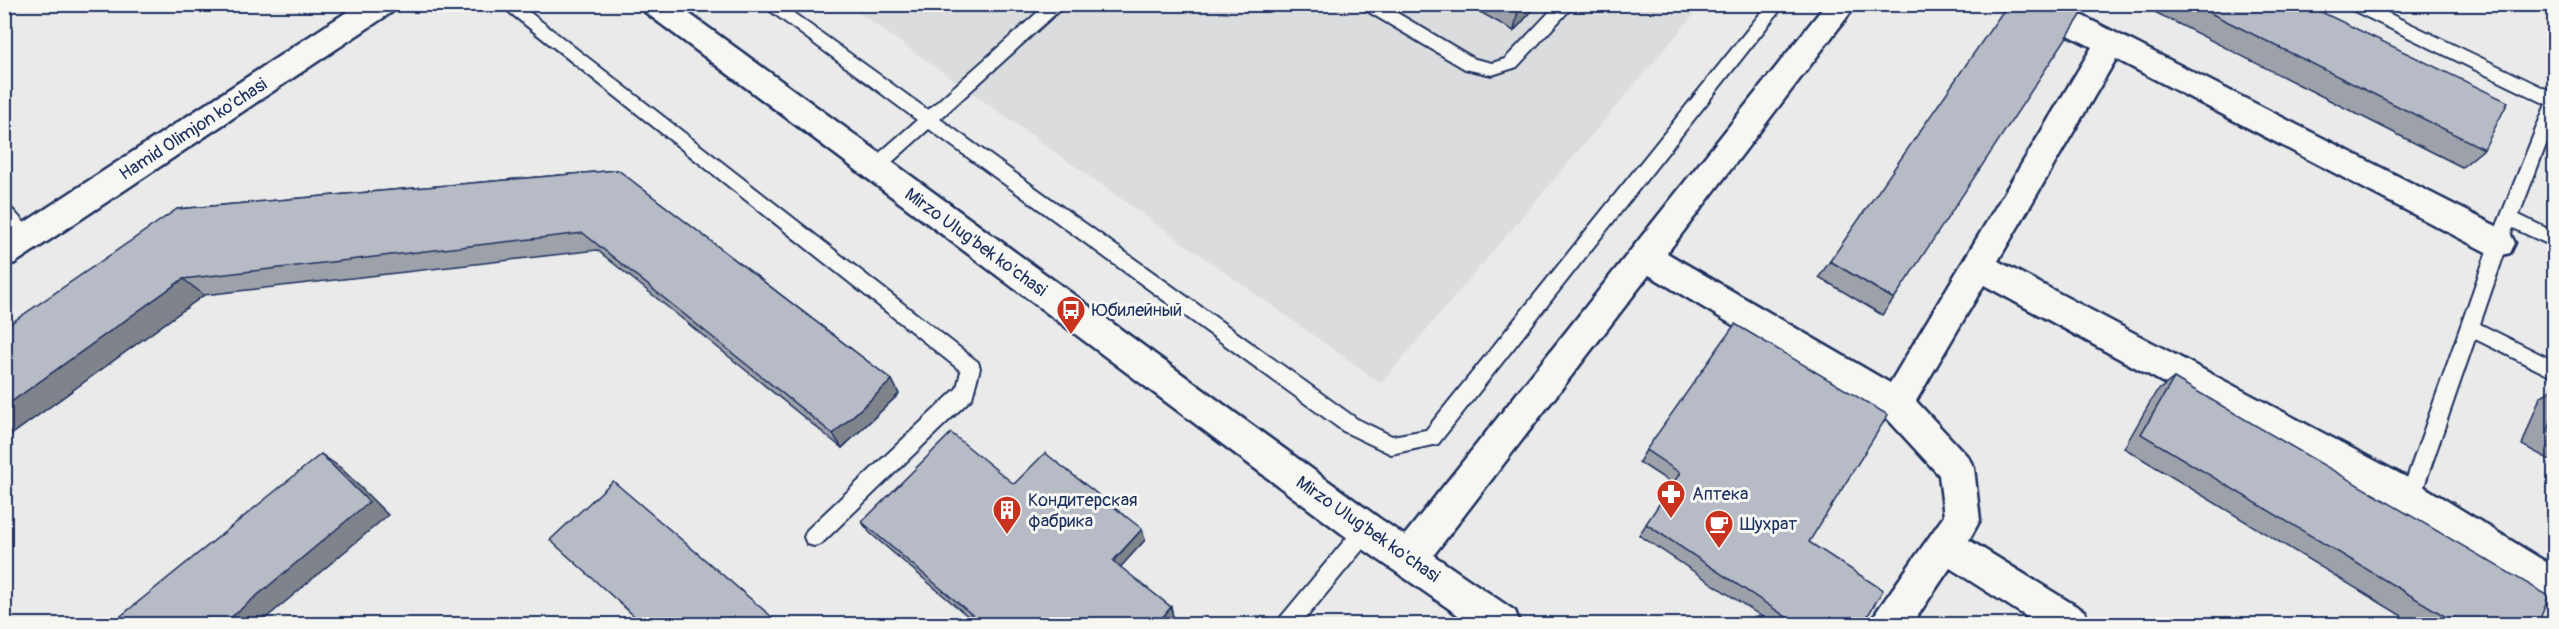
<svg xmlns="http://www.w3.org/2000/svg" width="2559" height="629" font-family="Pangolin,sans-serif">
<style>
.built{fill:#dadcde}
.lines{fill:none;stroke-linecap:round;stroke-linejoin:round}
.service-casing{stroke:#1b2f5e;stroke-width:4}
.minor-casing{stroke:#1b2f5e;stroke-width:5}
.tertiary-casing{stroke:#1b2f5e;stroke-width:5}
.secondary-casing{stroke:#1b2f5e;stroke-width:5}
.service{fill:#f6f6f2;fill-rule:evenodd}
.minor{fill:#f6f6f2;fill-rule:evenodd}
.tertiary{fill:#f6f6f2;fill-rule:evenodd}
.secondary{fill:#f6f6f2;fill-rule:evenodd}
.wall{fill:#9da1aa;stroke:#1b2f5e;stroke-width:1.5}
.shaded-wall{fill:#7f838b;stroke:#1b2f5e;stroke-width:1.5}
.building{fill:#b6bbc6;stroke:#1b2f5e;stroke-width:1.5}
.labels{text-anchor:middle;stroke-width:6;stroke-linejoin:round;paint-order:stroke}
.street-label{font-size:18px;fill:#1b2f5e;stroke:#f6f6f2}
.poi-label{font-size:18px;fill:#1b2f5e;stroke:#f6f6f2;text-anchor:start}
</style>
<rect width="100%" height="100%" fill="#e9eae9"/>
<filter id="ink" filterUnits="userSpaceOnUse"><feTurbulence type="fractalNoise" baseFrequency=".0167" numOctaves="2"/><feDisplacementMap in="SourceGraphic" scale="12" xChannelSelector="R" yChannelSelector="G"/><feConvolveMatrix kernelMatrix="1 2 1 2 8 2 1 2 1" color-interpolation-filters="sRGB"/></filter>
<g filter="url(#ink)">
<!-- built -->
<polygon class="built" points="848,5 1702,5 1381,383"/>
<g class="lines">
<!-- service casing -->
<g class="service-casing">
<g id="service">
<polygon points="499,4 519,4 978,362 980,368 972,398 821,544 814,546 807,544 804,537 807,530 957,388 961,371"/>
<polygon points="761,4 781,4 928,110 1047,4 1066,4 940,119 1357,419 1392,436 1426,430 1768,4 1785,4 1438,444 1391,454 1343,431 929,129 881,172 875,174 869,172 867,167 869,162 917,120"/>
<polygon points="1360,4 1382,4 1475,59 1492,63 1505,59 1557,4 1575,4 1517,67 1492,75 1465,69 1362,8"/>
<polygon points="2346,4 2369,4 2554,93 2554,124 2519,215 2554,232 2554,247 2513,228 2480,324 2554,361 2554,378 2475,339 2420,498 2417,504 2410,507 2403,504 2400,498 2490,243 2546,104 2348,8"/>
<path d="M4 205 10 207 34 233 37 238 34 243C21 248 13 233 4 224Z"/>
<polygon points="1366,521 1373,523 1376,530 1373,537 1301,624 1278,624 1281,617 1359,523"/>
</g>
</g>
<!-- minor casing -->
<g class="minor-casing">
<polygon id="minor" points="1826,4 1857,4 1667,253 1890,383 2092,47 2023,12 2019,4 2059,4 2510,233 2515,243 2510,253 2499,256 2488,253 2116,59 1998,261 2423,486 2554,567 2554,604 2541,600 2397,510 1984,285 1916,401 1968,457 1974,468 1980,520 1969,540 2084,611 2089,624 2038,624 1950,568 1912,624 1872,624 1877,611 1944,516 1939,475 1884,415 1649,275 1422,570 1409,575 1396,570 1391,558 1396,546"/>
</g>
<!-- tertiary casing -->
<g class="tertiary-casing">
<polygon id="tertiary" points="359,4 396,4 392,12 15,263 4,266 4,236"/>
</g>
<!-- secondary casing -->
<g class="secondary-casing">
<polygon id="secondary" points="641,4 676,4 1379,518 1515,611 1520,624 1471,624 1353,542 645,12"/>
</g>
<!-- service -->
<use href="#service" class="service"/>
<!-- minor -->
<use href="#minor" class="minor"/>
<!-- tertiary -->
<use href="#tertiary" class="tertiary"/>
<!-- secondary -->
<use href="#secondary" class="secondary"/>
</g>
<!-- wall -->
<g class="wall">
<polygon points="1466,4 1538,4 1514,31"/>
<polygon points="2139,4 2305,4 2484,149 2462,167"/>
<polygon points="618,170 892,380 899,394 842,448 597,250 204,295 4,440 177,209"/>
<polygon points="1830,261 1894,299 1882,315 1819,277"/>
<polygon points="2174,378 2538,624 2415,624 2124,448 2156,392"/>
<polygon points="2554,388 2554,462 2522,445 2540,397"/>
<polygon points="1646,450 1809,542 1863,624 1773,624 1639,535 1673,484 1639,462"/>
<polygon points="862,522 1145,540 1120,567 1171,607 1173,617 1167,624 977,624 870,533"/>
</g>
<!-- shaded-wall -->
<g class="shaded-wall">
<polygon points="1523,4 1538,4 1514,31 1518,10"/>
<polygon points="183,279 204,295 4,440 4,407"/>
<polygon points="892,380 899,394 842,448 833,434"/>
<polygon points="321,454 341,468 388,515 259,624 223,624"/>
<polygon points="1142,529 1145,540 1116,572 1113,561"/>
<polygon points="1171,607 1173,617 1167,624 1157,624"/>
</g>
<!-- building -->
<g class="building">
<polygon points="1508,4 1523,4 1518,10"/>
<polygon points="2008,4 2063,4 2082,14 1894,299 1830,261"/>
<polygon points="2192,4 2305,4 2508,102 2484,149"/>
<polygon points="618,170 892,380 833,434 583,233 183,279 4,407 4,328 177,209"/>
<polygon points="1735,324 1888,415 1809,542 1883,590 1863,624 1797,624 1646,524 1680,473 1646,450"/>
<polygon points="2174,378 2549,596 2538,624 2458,624 2141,434"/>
<polygon points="2554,412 2554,434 2548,431"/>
<polygon points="951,433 1014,484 1045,453 1142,529 1113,561 1171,607 1157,624 983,624 862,522"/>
<polygon points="321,454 369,502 223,624 111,624"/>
<polygon points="613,481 780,624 643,624 550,540"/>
</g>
</g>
<!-- icons -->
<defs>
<g id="bus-pin" transform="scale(1.5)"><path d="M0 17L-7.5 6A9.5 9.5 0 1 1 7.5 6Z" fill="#c8321e" stroke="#f6f6f2"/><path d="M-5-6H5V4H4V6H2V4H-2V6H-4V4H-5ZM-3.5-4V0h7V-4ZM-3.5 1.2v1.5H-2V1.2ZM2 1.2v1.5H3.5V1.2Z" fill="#fff"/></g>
<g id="pharmacy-pin" transform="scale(1.5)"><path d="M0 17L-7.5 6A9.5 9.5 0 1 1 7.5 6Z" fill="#c8321e" stroke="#f6f6f2"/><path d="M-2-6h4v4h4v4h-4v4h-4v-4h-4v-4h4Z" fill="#fff"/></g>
<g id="building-pin" transform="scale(1.5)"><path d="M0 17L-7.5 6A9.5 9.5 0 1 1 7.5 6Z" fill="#c8321e" stroke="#f6f6f2"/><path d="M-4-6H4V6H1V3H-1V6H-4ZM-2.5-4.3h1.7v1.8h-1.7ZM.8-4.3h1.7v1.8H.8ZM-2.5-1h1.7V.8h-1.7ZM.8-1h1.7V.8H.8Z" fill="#fff"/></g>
<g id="cafe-pin" transform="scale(1.5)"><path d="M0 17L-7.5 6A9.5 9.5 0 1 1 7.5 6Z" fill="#c8321e" stroke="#f6f6f2"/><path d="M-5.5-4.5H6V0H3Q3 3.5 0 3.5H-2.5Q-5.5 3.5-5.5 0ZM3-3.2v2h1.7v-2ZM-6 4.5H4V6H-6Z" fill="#fff"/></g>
</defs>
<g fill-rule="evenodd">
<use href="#bus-pin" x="1071" y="310"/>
<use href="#pharmacy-pin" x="1671" y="494"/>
<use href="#building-pin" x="1007" y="510"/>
<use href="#cafe-pin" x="1719" y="524"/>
</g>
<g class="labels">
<!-- street labels -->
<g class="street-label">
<text transform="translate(193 129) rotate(-33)" y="6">Hamid Olimjon ko'chasi</text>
<text transform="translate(976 242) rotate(36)" y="6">Mirzo Ulug'bek ko'chasi</text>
<text transform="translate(1368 529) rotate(35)" y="6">Mirzo Ulug'bek ko'chasi</text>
</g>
<!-- poi labels -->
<g class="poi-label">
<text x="1092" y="316">Юбилейный</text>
<text x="1692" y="500">Аптека</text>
<text x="1028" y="506">Кондитерская<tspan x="1028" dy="21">фабрика</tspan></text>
<text x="1740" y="530">Шухрат</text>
</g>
</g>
<!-- margin -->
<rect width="2559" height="629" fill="none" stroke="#f6f6f2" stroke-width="24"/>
<rect x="12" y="12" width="2535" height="605" fill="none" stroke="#1b2f5e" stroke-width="2" filter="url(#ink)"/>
</svg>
